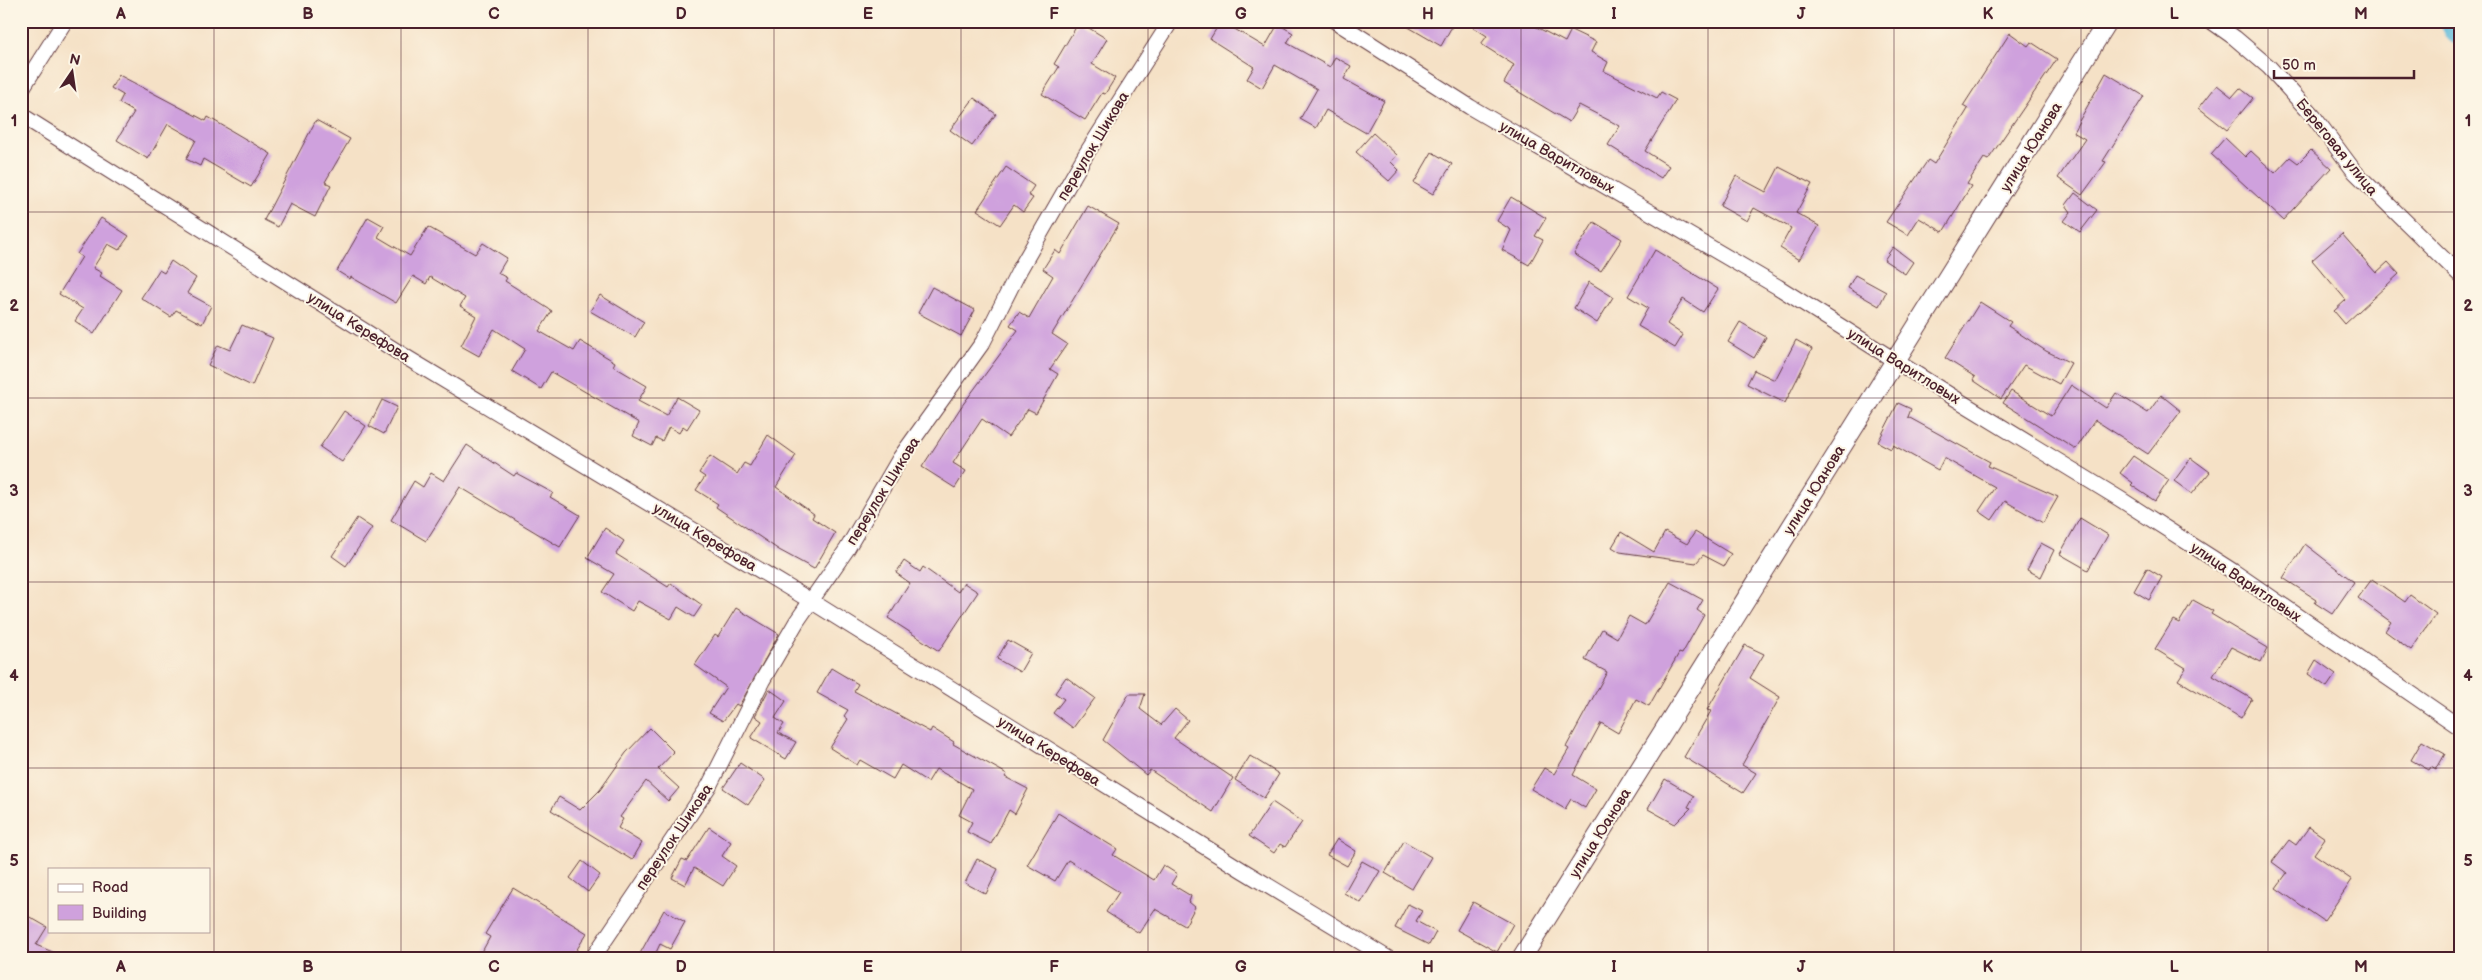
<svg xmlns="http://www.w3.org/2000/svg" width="2482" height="980" font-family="'Balsamiq Sans',sans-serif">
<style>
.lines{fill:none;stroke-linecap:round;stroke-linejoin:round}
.river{stroke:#5cbada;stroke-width:34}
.building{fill:#cfa1dd}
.minor-casing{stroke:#643c42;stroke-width:17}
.tertiary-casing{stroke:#643c42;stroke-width:21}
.minor{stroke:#fff;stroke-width:15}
.tertiary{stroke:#fff;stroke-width:19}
.grid{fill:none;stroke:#4a1f2b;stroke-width:1;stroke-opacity:0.55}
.labels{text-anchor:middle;stroke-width:4;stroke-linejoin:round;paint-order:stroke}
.street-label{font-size:15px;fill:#4a1f2b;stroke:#fcf5e5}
.neatline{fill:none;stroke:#4a1f2b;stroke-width:2}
.grid-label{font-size:16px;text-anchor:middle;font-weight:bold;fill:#4a1f2b}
</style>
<rect width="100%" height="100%" fill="#fcf5e5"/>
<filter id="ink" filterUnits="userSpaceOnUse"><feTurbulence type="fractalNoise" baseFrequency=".02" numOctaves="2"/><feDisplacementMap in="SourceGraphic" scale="10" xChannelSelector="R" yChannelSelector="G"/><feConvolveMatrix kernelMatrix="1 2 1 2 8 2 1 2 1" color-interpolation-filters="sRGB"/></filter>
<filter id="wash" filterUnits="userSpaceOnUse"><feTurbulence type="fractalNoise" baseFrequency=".0096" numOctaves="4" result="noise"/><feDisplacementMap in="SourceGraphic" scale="20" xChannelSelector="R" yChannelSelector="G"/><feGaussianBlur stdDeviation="1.12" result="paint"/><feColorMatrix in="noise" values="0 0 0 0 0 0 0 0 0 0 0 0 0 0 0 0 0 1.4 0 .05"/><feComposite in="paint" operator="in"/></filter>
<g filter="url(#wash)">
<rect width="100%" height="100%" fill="#f5e1c6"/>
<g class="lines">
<!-- river -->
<polyline class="river" points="2457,21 2461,29"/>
</g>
<g id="blocks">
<!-- building -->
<g class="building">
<polygon points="1221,21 1265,47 1278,24 1293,33 1287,43 1330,67 1335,57 1351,66 1344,79 1384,101 1366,133 1326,110 1316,128 1300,119 1317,89 1275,65 1262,88 1247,79 1254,67 1210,39"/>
<polygon points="1398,21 1455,21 1441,46"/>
<polygon points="1464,21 1525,21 1565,42 1571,30 1596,42 1591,52 1608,62 1604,71 1657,98 1661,92 1676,100 1645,151 1669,166 1661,178 1608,145 1620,126 1579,105 1569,122 1504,83 1514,65 1481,44 1487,36"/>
<polygon points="1079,22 1107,39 1092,64 1115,78 1105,94 1102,93 1085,120 1042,94 1059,67 1054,64"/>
<polygon points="2010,33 2028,46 2031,42 2057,59 1988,160 1984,158 1967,184 1971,186 1943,232 1919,218 1908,235 1886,222 1928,160 1934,164 1968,109 1963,106"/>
<polygon points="2106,73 2144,96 2103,161 2106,162 2082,195 2058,178 2085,139 2073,132"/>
<polygon points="119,75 206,121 208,117 271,154 251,187 203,159 200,166 186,159 196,140 168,124 148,159 117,140 134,112 119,103 123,95 111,88"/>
<polygon points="2217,85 2232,97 2240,88 2253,98 2227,130 2199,108"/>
<polygon points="974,98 996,114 972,146 950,130"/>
<polygon points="316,120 350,139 325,182 331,185 315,217 290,204 278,227 264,220"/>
<polygon points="1373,133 1397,155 1391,162 1399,170 1389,181 1356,152"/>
<polygon points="2225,138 2245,157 2251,151 2275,173 2290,157 2298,163 2311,150 2331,168 2283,220 2211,154"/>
<polygon points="1432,152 1452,164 1433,194 1414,183"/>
<polygon points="1006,167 1034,186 1028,195 1033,198 1023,212 1014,205 1000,225 977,210"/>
<polygon points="1779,167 1812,184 1796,213 1819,226 1799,260 1780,248 1791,228 1754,208 1747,221 1720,206 1736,176 1766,192"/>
<polygon points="2075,193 2097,210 2080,232 2064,221 2071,212 2066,205"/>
<polygon points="1511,197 1546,218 1535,236 1543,240 1529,265 1502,250 1511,230 1497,221"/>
<polygon points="1088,206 1119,224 1052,334 1067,344 1050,369 1058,374 1036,413 1028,409 1008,437 982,419 953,463 966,471 955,488 922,467 961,407 1018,330 1010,325 1019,312 1029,318 1053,276 1043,269 1055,250 1060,254"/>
<polygon points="368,217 384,226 378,237 410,256 428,227 475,254 483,243 507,258 498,273 507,278 505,281 552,311 539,331 574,351 580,341 615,362 613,366 647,386 638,401 666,416 677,397 699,410 687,429 683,426 679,433 669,427 662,441 656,438 652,446 633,436 639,423 551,372 541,389 512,371 525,349 494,329 479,356 461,346 476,316 460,306 465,298 430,277 426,284 413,276 396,303 351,277 350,279 337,271"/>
<polygon points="101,218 129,236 119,250 108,244 93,268 102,273 100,276 122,290 94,334 75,321 83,309 59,294 82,257 77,254"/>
<polygon points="1594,222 1622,239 1601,271 1574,254"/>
<polygon points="2342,234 2376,273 2388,262 2399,274 2345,324 2334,311 2346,300 2312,260"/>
<polygon points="1893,247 1913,262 1905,274 1884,260"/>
<polygon points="1655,250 1718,289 1703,312 1683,299 1667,324 1683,335 1675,348 1638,326 1648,308 1628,296"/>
<polygon points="171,261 196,278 187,293 211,306 202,324 176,310 171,317 141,298 159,270 164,273"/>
<polygon points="1855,275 1886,292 1879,306 1848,288"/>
<polygon points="1589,282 1613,297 1597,323 1574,308"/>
<polygon points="932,287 975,310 961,336 918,313"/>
<polygon points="600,295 644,322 635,337 590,311"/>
<polygon points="1980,302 2011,322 2008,326 2046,351 2071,363 2059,384 2024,365 2001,399 1973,380 1975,377 1945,358"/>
<polygon points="1740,322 1766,337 1754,358 1728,342"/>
<polygon points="242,325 273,338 252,386 208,365 218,345 230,350"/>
<polygon points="1796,340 1812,349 1785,403 1747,384 1754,370 1775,380"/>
<polygon points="2071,385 2106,408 2116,393 2148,413 2161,395 2181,411 2148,454 2095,420 2076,449 2003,403 2011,391 2051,416"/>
<polygon points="382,400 397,407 384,434 369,426"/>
<polygon points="1898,403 1911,409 1908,417 1990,462 1988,466 2058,497 2043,523 2005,501 1992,520 1979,511 1995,487 1944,458 1938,470 1893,445 1891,449 1878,442"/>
<polygon points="344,411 366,426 342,462 320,447"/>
<polygon points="768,435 796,455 776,487 814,514 812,518 835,533 814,569 779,550 716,507 718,504 696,490 705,477 699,473 710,456 737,474 744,463 750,466"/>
<polygon points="467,445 514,476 516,473 553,493 550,497 580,515 560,547 460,487 426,541 391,520 414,481 423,487 431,473 444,481"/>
<polygon points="2133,456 2169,480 2155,501 2131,485 2133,483 2120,473"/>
<polygon points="2191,458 2210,472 2192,494 2174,481"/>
<polygon points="357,518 372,528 346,566 332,556"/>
<polygon points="2080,518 2108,535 2088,570 2060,554"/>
<polygon points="605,528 624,541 616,554 668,587 671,583 702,605 694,617 678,607 671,619 638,601 632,611 602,592 614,574 587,558"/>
<polygon points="1621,532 1654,552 1665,532 1687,544 1695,532 1731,554 1724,566 1703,555 1696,563 1620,552 1612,547"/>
<polygon points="2041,543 2054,550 2041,577 2027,570"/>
<polygon points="2305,544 2354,582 2332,614 2315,603 2317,600 2283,578"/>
<polygon points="904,561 920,572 923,567 958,592 964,583 978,592 939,651 888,618 910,583 896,573"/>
<polygon points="2147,568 2162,577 2149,600 2134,591"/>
<polygon points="2372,579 2405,602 2410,595 2436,614 2411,650 2385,631 2391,622 2358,598"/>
<polygon points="1670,582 1703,600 1697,610 1704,615 1682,654 1679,653 1649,706 1636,699 1618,733 1601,723 1573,775 1596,789 1585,808 1571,799 1565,809 1531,789 1544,768 1554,774 1569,749 1566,747 1607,672 1585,660 1602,629 1617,638 1629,616 1645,625"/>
<polygon points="2193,600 2213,611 2211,614 2268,648 2261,662 2231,647 2213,676 2252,699 2241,718 2178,680 2186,668 2155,649 2173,620 2179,623"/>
<polygon points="736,608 779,634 739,706 736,704 723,721 709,713 726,687 695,665 715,635 718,637"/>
<polygon points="1008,640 1031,653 1020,672 997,659"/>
<polygon points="1745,645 1764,654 1750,678 1780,697 1742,765 1756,773 1743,793 1684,757 1711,711 1707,710"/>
<polygon points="2316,660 2336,674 2327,687 2308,674"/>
<polygon points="831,668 858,684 854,691 930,732 932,728 954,742 953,744 1007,774 1005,777 1028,789 1015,814 1009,810 991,844 967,832 972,822 959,815 972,789 936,769 928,782 901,765 893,779 860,760 857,765 830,748 848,719 844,716 848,710 817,693"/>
<polygon points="1066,677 1095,698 1073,728 1053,713 1064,699 1055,693"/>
<polygon points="769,689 786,701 775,718 784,724 778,733 796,742 786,759 751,738 762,721 755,716"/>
<polygon points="1129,694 1145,694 1140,709 1161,725 1175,709 1188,720 1174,738 1233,778 1213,812 1150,770 1146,775 1103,740"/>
<polygon points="650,728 674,752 658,769 679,788 668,801 646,781 620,817 623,819 618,828 642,843 632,860 551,810 559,797 580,810 600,790 626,753"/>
<polygon points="2422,741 2445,754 2436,770 2431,767 2429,770 2411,760"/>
<polygon points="1250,756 1279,774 1264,798 1235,780"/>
<polygon points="740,763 765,780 748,805 723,788"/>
<polygon points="1665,779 1694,796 1688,807 1691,808 1675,824 1648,809"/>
<polygon points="1272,802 1302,822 1285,847 1280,844 1274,853 1249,836"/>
<polygon points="1058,813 1117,849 1113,855 1154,880 1163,865 1177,874 1171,884 1191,896 1189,902 1195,907 1185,926 1155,909 1139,933 1106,912 1119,892 1068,860 1055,881 1027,865"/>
<polygon points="709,827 731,842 722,856 736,866 723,886 694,868 685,885 672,878 682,859 687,861"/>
<polygon points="2309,827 2325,838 2314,854 2352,880 2324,921 2276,888 2287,873 2272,862 2289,840 2296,845"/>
<polygon points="1337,839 1356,851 1347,866 1327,855"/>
<polygon points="1404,841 1431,857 1412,889 1385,873"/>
<polygon points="977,859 998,869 986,894 965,883"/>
<polygon points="582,861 600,875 588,892 570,878"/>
<polygon points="1362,861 1380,871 1361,903 1344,893"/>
<polygon points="513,888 587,933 571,959 478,959 490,937 485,934"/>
<polygon points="1473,902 1513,924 1497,952 1457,930"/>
<polygon points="1408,904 1422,911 1416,921 1436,932 1429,945 1395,928"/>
<polygon points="664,910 685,922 670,949 660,944 653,959 637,959"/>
<polygon points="21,912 47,927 36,945 69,959 21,959"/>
</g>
</g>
</g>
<g filter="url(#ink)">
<use href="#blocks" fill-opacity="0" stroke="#643c42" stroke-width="1"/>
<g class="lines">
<!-- minor casing -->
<g class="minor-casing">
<g id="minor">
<polyline points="1335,21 1470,107 1778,287 1948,394 2120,499 2234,572 2461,728"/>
<polyline points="2211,21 2235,38 2269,67 2314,117 2355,172 2461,276"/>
<polyline points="21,90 65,21"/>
<polyline points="21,115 409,359 811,601 1242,870 1389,959"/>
<polyline points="592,959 709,786 762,681 797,621 847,549 900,458 983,342 1020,269 1086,154 1171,21"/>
</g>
</g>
<!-- tertiary casing -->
<g class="tertiary-casing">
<path id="tertiary" d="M1521 959C1715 645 1914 335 2108 21"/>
</g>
<!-- minor -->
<use href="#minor" class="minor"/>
<!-- tertiary -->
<use href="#tertiary" class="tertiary"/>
</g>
</g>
<!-- grid -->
<path class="grid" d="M214 21V959M401 21V959M588 21V959M774 21V959M961 21V959M1148 21V959M1334 21V959M1521 21V959M1708 21V959M1894 21V959M2081 21V959M2268 21V959M21 212H2461M21 398H2461M21 582H2461M21 768H2461"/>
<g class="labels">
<!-- street labels -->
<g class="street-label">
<text transform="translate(1093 146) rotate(-59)" y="5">переулок Шикова</text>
<text transform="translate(2031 147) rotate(-58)" y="5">улица Юанова</text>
<text transform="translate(2337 147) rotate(51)" y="5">Береговая улица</text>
<text transform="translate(1557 157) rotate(30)" y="5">улица Варитловых</text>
<text transform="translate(359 327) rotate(32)" y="5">улица Керефова</text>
<text transform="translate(1904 366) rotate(32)" y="5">улица Варитловых</text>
<text transform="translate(1814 490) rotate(-58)" y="5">улица Юанова</text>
<text transform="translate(883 491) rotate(-58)" y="5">переулок Шикова</text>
<text transform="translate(705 537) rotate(31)" y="5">улица Керефова</text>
<text transform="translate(2246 582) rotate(34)" y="5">улица Варитловых</text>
<text transform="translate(1049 751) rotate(32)" y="5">улица Керефова</text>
<text transform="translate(1600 833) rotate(-58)" y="5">улица Юанова</text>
<text transform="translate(674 837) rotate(-56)" y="5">переулок Шикова</text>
</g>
</g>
<!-- margin -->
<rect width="2482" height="980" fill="none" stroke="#fcf5e5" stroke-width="55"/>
<!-- legend -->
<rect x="48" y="868" width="162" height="65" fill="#fcf5e5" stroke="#b59f9b"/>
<rect x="58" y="884" width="25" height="8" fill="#ffffff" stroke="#b59f9b"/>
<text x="92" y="892" font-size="15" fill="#4a1f2b">Road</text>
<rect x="58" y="905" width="25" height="15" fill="#cfa1dd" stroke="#b59f9b"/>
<text x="92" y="918" font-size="15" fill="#4a1f2b">Building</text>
<!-- north arrow -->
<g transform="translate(72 72) rotate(13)" stroke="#fcf5e5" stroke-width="4" paint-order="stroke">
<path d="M0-4L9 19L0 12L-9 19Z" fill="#4a1f2b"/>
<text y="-8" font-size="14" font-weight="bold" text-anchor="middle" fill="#4a1f2b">N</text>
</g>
<!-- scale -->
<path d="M2274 70v8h140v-8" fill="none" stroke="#4a1f2b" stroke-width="2.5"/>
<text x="2282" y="70" font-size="15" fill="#4a1f2b" stroke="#fcf5e5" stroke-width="4" paint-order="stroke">50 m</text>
<rect x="28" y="28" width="2426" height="924" class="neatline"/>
<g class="grid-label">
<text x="121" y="19">A</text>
<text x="308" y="19">B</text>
<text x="494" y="19">C</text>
<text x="681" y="19">D</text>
<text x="868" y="19">E</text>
<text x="1054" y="19">F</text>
<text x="1241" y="19">G</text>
<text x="1428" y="19">H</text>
<text x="1614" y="19">I</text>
<text x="1801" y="19">J</text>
<text x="1988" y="19">K</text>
<text x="2174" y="19">L</text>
<text x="2361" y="19">M</text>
<text x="14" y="126">1</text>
<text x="2468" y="126">1</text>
<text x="14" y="311">2</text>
<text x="2468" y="311">2</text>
<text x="14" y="496">3</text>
<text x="2468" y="496">3</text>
<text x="14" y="681">4</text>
<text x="2468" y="681">4</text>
<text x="14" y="866">5</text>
<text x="2468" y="866">5</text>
<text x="121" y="972">A</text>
<text x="308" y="972">B</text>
<text x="494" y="972">C</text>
<text x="681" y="972">D</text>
<text x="868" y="972">E</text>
<text x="1054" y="972">F</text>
<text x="1241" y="972">G</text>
<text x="1428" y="972">H</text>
<text x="1614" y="972">I</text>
<text x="1801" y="972">J</text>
<text x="1988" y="972">K</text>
<text x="2174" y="972">L</text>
<text x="2361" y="972">M</text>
</g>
</svg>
